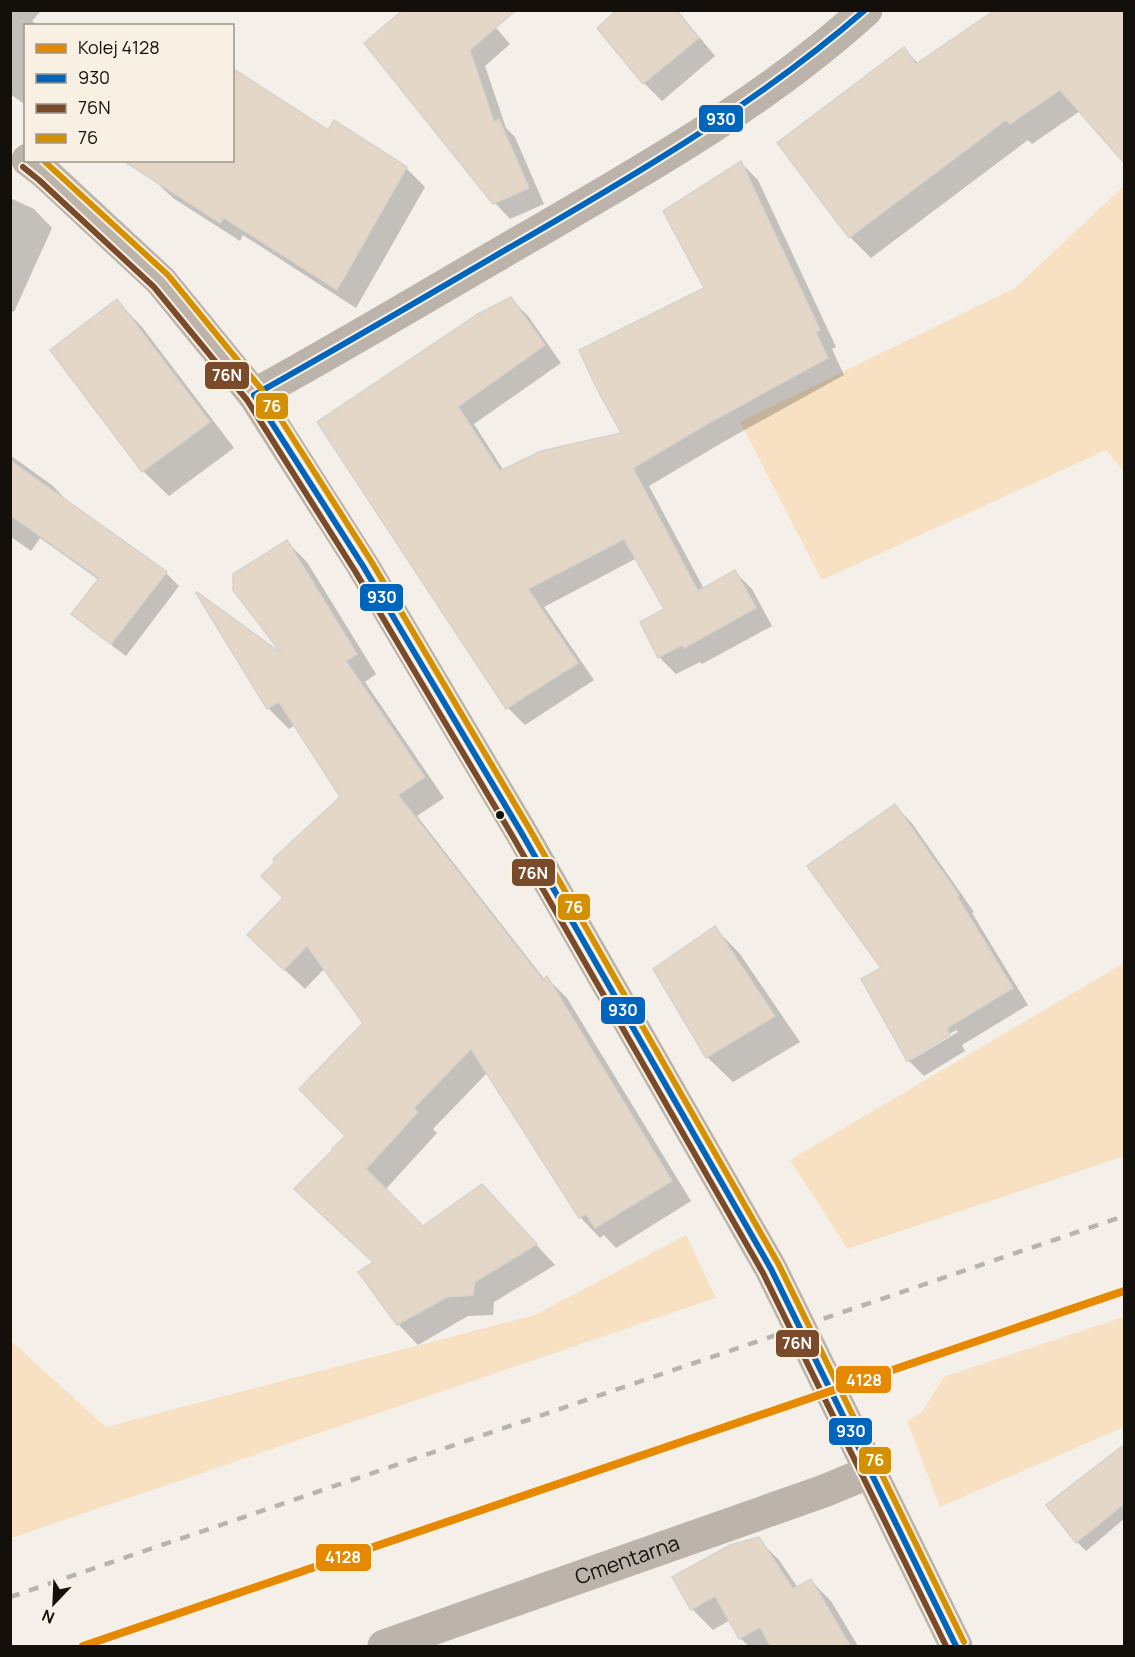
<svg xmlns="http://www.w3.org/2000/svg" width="1135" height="1657" font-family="Manrope,sans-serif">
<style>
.green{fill:#f7e1c2}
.shadow{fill:#0003;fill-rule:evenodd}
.building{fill:#e4d7c7;stroke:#d6d2cd;stroke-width:1.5}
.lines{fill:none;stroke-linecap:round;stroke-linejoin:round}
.minor{stroke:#bcb4ab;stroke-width:33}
.tertiary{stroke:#bcb4ab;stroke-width:33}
.rail{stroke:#b8b3ad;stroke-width:4.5;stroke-dasharray:10 10;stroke-linecap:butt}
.bus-1-casing{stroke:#f9f0e4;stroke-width:10}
.bus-2-casing{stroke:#f9f0e4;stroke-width:10}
.bus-3-casing{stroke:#f9f0e4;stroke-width:10}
.bus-1{stroke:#0065bd;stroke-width:6}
.bus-2{stroke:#7a4b2a;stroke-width:6}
.bus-3{stroke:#d59002;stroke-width:6}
.rail-1-casing{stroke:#f9f0e4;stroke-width:12}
.rail-1{stroke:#e78801;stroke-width:8}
.bus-dot{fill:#13100c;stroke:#f9f0e4;stroke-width:2}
.labels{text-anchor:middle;stroke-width:4.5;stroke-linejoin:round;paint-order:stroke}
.street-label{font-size:21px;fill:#13100c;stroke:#f9f0e4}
.line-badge{stroke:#f9f0e4;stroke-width:2}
.badge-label{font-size:16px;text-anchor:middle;font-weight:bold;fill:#fff}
</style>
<rect width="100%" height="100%" fill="#f4efe9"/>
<!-- green -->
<g class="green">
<polygon points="1124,186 1124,472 1106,450 822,580 740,422 1015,288"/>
<polygon points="1124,963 1124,1156 848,1249 790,1160"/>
<polygon points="686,1235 716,1298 11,1538 11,1341 106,1427 535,1315"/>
<polygon points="1124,1317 1124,1427 940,1507 907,1421 922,1412 944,1377"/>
</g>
<!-- shadow -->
<g class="shadow">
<polygon points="10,10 42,10 32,21 38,26 26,26 26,105 10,94"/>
<polygon points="405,10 491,22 510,44 485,66 506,128 515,137 544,204 510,219 495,203"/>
<polygon points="612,10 677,10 715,56 662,101 644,83"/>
<polygon points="1026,10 1080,111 1032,144 1028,140 871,258 850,237 904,49 919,64"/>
<polygon points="335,122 406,168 425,187 356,308 243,235 240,241 173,198 154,180 232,160 328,132"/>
<polygon points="741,163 758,180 836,347 832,349 844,375 725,441 649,486 704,589 735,572 752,589 772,626 702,664 700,662 676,674 659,657 666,610 637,558 544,607 594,680 525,725 508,708 319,422 511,299 528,316 561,363 474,424 504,471 623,434 706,288"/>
<polygon points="10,198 34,209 52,228 14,312 10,310"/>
<polygon points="117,301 142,327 234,448 169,496 143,471"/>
<polygon points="10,455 53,486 66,500 65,501 166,573 179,586 126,656 87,627 73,613 99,580 40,538 31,551 10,536"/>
<polygon points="287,542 307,562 376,674 365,682 444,798 417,816 545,980 547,978 567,998 691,1201 616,1248 604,1235 600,1238 580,1217 488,1072 433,1129 437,1133 385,1190 423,1228 482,1186 555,1265 494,1302 493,1315 468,1316 418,1345 398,1324 360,1273 374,1262 347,1136 365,1023 325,968 305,989 269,955 285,898 342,797 295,725 289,729 268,708 198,594 286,659"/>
<path d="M895 806 911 822 974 912 972 913 1028 1005 962 1045 965 1051 924 1076 908 1060 883 968ZM956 1030 958 1032 911 1060V1057Z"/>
<polygon points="715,928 740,954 800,1042 733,1082 707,1057"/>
<polygon points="1124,1467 1124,1519 1086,1551 1077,1542"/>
<polygon points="758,1539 779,1560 798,1588 810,1580 831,1601 858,1646 749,1646 740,1638 730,1620 713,1630 692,1609"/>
</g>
<!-- building -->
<g class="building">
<polygon points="403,10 516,10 470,50 494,122 499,119 529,188 493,204 364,43"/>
<polygon points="617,10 676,10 699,38 643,84 597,28"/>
<polygon points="995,10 1125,10 1125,164 1060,90 1010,124 1006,120 849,238 777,143 904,47 916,64"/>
<polygon points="232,68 328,130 334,120 407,167 337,290 224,218 220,223 122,160 232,160"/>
<polygon points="741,161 820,330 816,332 828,358 707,424 633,468 698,591 735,570 756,608 684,648 682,645 658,658 640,622 664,609 624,539 528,589 578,663 506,709 317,422 478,314 511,297 545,345 458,407 500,471 541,451 621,433 597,389 579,350 704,288 663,211"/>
<polygon points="117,299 210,422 142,472 50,350"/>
<polygon points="10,460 167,572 111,644 71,614 99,578 10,515"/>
<polygon points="287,540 357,654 346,661 425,777 398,795 543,980 547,976 672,1181 595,1228 586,1214 579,1218 471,1049 414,1108 418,1112 366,1169 423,1226 482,1184 537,1244 475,1282 473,1295 447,1297 397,1325 358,1272 373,1262 294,1189 333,1150 332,1149 345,1136 299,1089 363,1023 307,946 284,970 247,935 283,898 261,876 275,862 273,859 340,797 279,702 267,709 196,593 197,592 281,653 233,590 233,574"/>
<polygon points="895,804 959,895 957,896 1013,988 947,1028 950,1035 907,1061 861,979 881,968 807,866"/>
<polygon points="715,926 775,1016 706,1058 653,969"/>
<polygon points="1125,1444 1125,1503 1076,1543 1046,1505"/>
<polygon points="759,1537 793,1589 811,1579 851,1647 771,1647 760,1627 739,1639 715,1596 691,1610 672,1577 730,1545"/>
</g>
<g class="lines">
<!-- minor -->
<g class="minor">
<path d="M254 395C347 344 438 289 530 236 647 168 766 101 866 10"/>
<path id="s1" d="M384 1646 824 1491 870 1472"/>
</g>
<!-- tertiary -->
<polyline class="tertiary" points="28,160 45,173 161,281 254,395 363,566 521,832 771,1269 956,1646"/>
<!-- rail -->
<polyline class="rail" points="10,1597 1124,1216"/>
<!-- bus-1 casing -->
<g class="bus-1-casing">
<g id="bus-1">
<polyline points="254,395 363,566 521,832 771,1269 956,1646"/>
<path d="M254 395C342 346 428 295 514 245 637 174 758 103 865 10"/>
</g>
</g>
<!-- bus-2 casing -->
<g class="bus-2-casing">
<polyline id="bus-2" points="23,167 39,180 154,287 247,400 355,571 513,837 763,1273 946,1646"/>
</g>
<!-- bus-3 casing -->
<g class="bus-3-casing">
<polyline id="bus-3" points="43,160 168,275 262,390 371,561 529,828 779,1265 964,1642"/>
</g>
<!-- bus-1 -->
<use href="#bus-1" class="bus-1"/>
<!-- bus-2 -->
<use href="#bus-2" class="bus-2"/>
<!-- bus-3 -->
<use href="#bus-3" class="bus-3"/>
<!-- rail-1 casing -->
<g class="rail-1-casing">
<polyline id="rail-1" points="83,1646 1124,1291"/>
</g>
<!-- rail-1 -->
<use href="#rail-1" class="rail-1"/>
</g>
<!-- markers -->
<circle class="bus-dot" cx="500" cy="815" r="5"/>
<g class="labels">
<!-- street labels -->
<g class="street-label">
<text dy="7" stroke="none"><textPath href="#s1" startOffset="258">Cmentarna</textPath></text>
</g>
</g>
<g class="line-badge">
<rect x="698" y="104" width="46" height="29" rx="6" fill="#0065bd"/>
<rect x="204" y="361" width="46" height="29" rx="6" fill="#7a4b2a"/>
<rect x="255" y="392" width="34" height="28" rx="6" fill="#d59002"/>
<rect x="359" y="583" width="45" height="29" rx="6" fill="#0065bd"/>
<rect x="511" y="858" width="45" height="29" rx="6" fill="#7a4b2a"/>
<rect x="557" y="893" width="34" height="28" rx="6" fill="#d59002"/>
<rect x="600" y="996" width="46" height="29" rx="6" fill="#0065bd"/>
<rect x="775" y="1329" width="45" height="29" rx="6" fill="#7a4b2a"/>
<rect x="835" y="1365" width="57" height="29" rx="6" fill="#e78801"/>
<rect x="828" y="1417" width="45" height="29" rx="6" fill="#0065bd"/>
<rect x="858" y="1446" width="34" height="29" rx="6" fill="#d59002"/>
<rect x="315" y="1543" width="57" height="29" rx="6" fill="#e78801"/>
</g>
<g class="badge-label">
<text x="721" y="125">930</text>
<text x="227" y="381">76N</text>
<text x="272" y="412">76</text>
<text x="382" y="603">930</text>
<text x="533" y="879">76N</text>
<text x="574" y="913">76</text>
<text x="623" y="1016">930</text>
<text x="797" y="1349">76N</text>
<text x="864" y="1386">4128</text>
<text x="851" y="1437">930</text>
<text x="875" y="1466">76</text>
<text x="343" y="1563">4128</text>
</g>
<!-- border -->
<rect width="1135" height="1657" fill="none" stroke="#13100c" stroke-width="24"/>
<!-- legend -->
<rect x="24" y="24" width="210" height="138" fill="#f9f0e4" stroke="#9d968e" stroke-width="1.5"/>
<rect x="36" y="44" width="30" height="9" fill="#e78801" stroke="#9d968e" stroke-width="1.5"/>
<text x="78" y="54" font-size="18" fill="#13100c">Kolej 4128</text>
<rect x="36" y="74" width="30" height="9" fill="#0065bd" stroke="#9d968e" stroke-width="1.5"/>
<text x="78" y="84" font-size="18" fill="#13100c">930</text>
<rect x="36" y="104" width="30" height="9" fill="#7a4b2a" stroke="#9d968e" stroke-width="1.5"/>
<text x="78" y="114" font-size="18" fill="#13100c">76N</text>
<rect x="36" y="134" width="30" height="9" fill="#d59002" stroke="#9d968e" stroke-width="1.5"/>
<text x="78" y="144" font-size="18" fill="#13100c">76</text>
<!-- north arrow -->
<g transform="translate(54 1603) rotate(203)" stroke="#f9f0e4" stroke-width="4.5" paint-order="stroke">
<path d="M0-4.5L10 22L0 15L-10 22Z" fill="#13100c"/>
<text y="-9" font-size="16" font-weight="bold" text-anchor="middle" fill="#13100c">N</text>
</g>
</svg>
